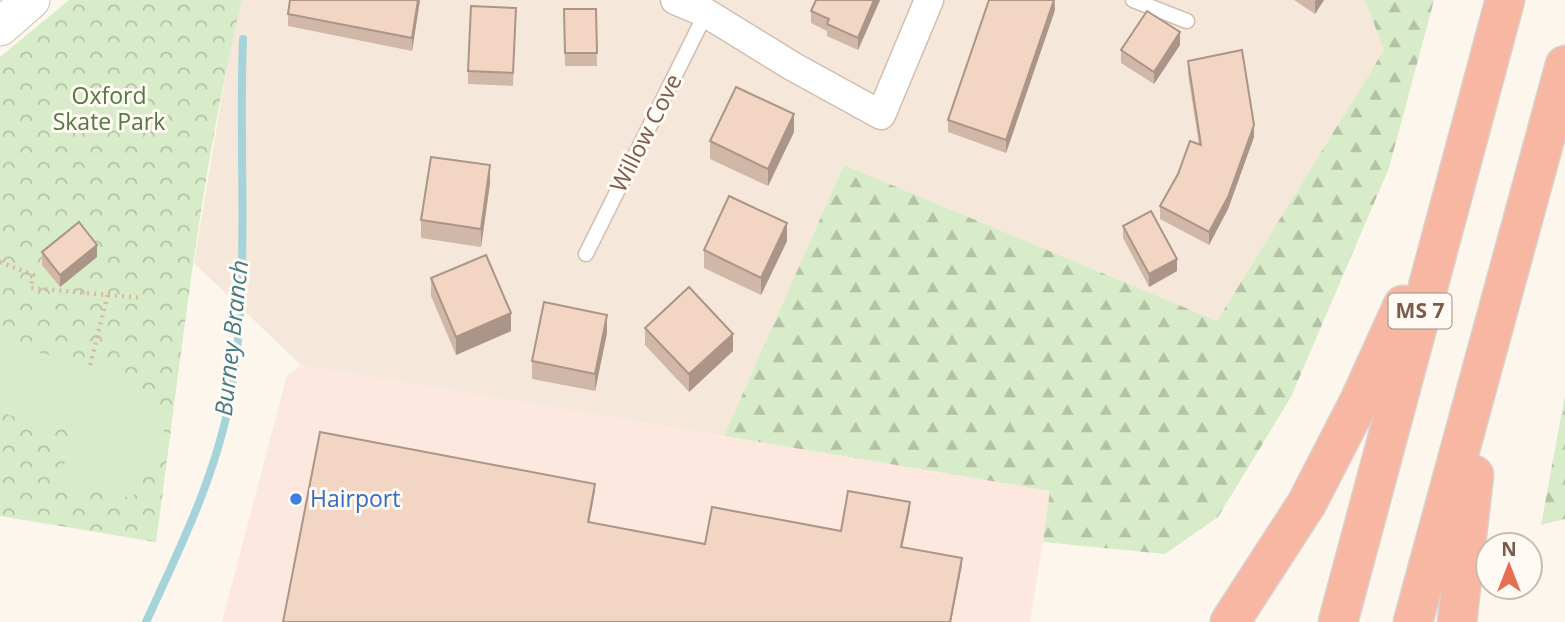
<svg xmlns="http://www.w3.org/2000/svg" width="1565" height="622" font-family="'Open Sans',sans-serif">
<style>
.residential{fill:#f5e8da}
.commercial{fill:#fde8e0}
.forest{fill:url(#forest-firs)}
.park{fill:url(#park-crowns)}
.pitch{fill:#d8ecc9}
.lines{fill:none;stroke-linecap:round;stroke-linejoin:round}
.stream{stroke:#a5d3da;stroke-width:8}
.service-casing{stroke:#d1beb0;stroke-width:17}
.minor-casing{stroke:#d1beb0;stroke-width:31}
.tertiary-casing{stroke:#d1beb0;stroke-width:39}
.motorway-casing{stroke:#dad1cd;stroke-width:41}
.path{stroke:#d9b8a5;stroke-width:4.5;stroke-dasharray:2 5;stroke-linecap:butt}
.service{stroke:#fff;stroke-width:14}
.minor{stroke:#fff;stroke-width:28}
.tertiary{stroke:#fff;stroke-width:37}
.motorway{stroke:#f7b7a3;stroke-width:38}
.wall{fill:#d1b7a8}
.shaded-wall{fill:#aa9588}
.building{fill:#f3d5c3;stroke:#aa9588;stroke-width:2}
.shop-dot{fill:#3f7fe0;stroke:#fffaf3;stroke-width:2.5}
.labels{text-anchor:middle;stroke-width:6;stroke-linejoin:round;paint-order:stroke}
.shield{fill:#fffaf3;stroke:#a28b7f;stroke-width:2}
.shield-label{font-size:21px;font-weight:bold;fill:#7a5c4d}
.park-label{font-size:23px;fill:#537a41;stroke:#fffaf3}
.street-label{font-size:23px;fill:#7a5c4d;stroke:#fffaf3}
.shop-label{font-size:23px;fill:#366cbe;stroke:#fffaf3;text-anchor:start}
.water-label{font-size:24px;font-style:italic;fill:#437c86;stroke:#fffaf3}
</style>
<defs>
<pattern id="forest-firs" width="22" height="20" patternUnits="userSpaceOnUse" patternTransform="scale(1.75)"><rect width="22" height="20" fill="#d8ecc9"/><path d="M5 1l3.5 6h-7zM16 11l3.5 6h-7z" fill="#b4c2a5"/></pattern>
<pattern id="park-crowns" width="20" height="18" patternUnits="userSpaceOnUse" patternTransform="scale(1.75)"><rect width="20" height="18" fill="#d8ecc9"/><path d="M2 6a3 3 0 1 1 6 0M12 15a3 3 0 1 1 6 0" fill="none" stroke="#b4c2a5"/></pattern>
</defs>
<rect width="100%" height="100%" fill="#fdf6ec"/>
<!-- residential -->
<polygon class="residential" points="242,0 1401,0 1384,50 1217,321 844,165 724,436 301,365 194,263 230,48"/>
<!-- commercial -->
<polygon class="commercial" points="301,365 1051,491 1030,622 222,622 287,375"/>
<!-- forest -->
<g class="forest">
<polygon points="1365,0 1434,0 1389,168 1291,397 1218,517 1165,554 1043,542 1050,491 724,436 844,165 1217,321 1384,50"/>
<polygon points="1565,395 1565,519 1541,525"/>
</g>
<!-- park -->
<path class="park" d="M69 0H242C199 177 181 362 156 542L0 516V57Z"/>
<!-- pitch -->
<polygon class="pitch" points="2,345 122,370 124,390 168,421 137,494 126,497 60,480 73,432 8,415 0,405"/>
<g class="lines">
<!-- stream -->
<path class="stream" d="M146 622C179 550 215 478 230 399 251 281 238 158 243 39"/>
<!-- service casing -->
<g class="service-casing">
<g id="service">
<polyline points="1133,0 1187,21"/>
<polyline points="586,254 706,13"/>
</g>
</g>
<!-- minor casing -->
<g class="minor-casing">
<polyline id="minor" points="675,0 706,13 792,66 881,115 929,0"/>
</g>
<!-- tertiary casing -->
<g class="tertiary-casing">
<polyline id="tertiary" points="0,27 31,0"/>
</g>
<!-- motorway casing -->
<g class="motorway-casing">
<g id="motorway">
<polyline points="1230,622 1307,503 1359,402 1403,305"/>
<polyline points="1338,622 1505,0"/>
<polyline points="1413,622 1565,65"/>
<polyline points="1457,622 1474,475"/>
</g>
</g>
<!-- path -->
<g class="path">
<polyline points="0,262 33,275 31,288 143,298"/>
<polyline points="90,365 108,294"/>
</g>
<!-- service -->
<use href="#service" class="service"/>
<!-- minor -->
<use href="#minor" class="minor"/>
<!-- tertiary -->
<use href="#tertiary" class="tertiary"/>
<!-- motorway -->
<use href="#motorway" class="motorway"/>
</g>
<!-- wall -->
<g class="wall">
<polygon points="420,0 412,51 288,26 288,14"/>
<polygon points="880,0 858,50 827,36 827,31 811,23 811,11"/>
<polygon points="1055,0 1055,10 1006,153 948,132 948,120"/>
<polygon points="1294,0 1324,0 1315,14"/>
<polygon points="516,8 513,86 468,84 468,71"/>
<polygon points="564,9 596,9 597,66 565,66"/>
<polygon points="1180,45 1154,84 1121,63 1121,50"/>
<polygon points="1188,61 1254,137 1228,209 1209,245 1160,219 1160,206 1199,145 1188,74"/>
<polygon points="794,132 768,186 710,159 710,141"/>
<polygon points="490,183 481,247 421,238 421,220"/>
<polygon points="1123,226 1177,271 1149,287 1123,238"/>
<polygon points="787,241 761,295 704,268 704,250"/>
<polygon points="42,252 97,257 60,287 42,265"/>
<polygon points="431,278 511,331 456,355 431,296"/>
<polygon points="645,328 733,351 689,392 645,345"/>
<polygon points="607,333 595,391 532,379 532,361"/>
</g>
<!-- shaded-wall -->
<g class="shaded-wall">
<polygon points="418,0 420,0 412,51 412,38"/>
<polygon points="874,0 880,0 858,50 858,38"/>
<polygon points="1054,0 1055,10 1006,153 1006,140"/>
<polygon points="1316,0 1324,0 1315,14 1315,1"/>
<polygon points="1180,32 1180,45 1154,84 1154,72"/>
<polygon points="794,114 794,132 768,186 768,169"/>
<polygon points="1254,125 1254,137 1228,209 1209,245 1209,232"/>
<polygon points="490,165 490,183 481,247 481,229"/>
<polygon points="787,223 787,241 761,295 761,278"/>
<polygon points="97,245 97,257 60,287 60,275"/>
<polygon points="1177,259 1177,271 1149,287 1149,274"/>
<polygon points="511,313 511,331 456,355 456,337"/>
<polygon points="607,315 607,333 595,391 595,374"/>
<polygon points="733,334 733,351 689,392 689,374"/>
<polygon points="595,484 595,491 588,529 588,522"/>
<polygon points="910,502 910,509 901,553 901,547"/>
<polygon points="962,558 962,565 951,622 950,622"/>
</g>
<!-- building -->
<g class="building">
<polygon points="290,0 418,0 412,38 288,14"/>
<polygon points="816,0 874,0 858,38 827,24 829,19 811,11"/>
<polygon points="989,0 1054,0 1006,140 948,120"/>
<polygon points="471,6 516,8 513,73 468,71"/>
<polygon points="564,9 596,9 597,53 565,53"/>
<polygon points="1147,11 1180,32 1154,72 1121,50"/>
<polygon points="1242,50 1254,125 1228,197 1209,232 1160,206 1178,174 1190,141 1201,145 1188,61"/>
<polygon points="736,87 794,114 768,169 710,141"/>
<polygon points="431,157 490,165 481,229 421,220"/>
<polygon points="729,196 787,223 761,278 704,250"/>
<polygon points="1151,211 1177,259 1149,274 1123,226"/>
<polygon points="79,222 97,245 60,275 42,252"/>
<polygon points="486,255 511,313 456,337 431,278"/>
<polygon points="689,287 733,334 689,374 645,328"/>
<polygon points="544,302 607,315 595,374 532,361"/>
<polygon points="320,432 595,484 588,522 705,544 712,507 841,531 848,491 910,502 901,547 962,558 950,622 283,622"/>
</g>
<!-- markers -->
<circle class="shop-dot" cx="296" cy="499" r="7"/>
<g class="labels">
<!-- shield labels -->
<rect class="shield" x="1388.5" y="293.5" width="63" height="35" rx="5"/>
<g class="shield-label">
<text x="1420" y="318">MS 7</text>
</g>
<!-- park labels -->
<g class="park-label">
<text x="109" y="104">Oxford<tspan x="109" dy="26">Skate Park</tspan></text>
</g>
<!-- street labels -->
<g class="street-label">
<text transform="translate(646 133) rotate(-63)" y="8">Willow Cove</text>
</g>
<!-- shop labels -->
<g class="shop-label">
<text x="310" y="507">Hairport</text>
</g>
<!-- water labels -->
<g class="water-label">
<text transform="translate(232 338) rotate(-84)" y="8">Burney Branch</text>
</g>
</g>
<!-- north arrow -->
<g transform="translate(1509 566)"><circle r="33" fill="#fffaf3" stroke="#cabbb1" stroke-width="2"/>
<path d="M0-5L12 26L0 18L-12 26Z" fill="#e76f51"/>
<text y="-10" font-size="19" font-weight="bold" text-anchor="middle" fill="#7a5c4d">N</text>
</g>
</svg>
